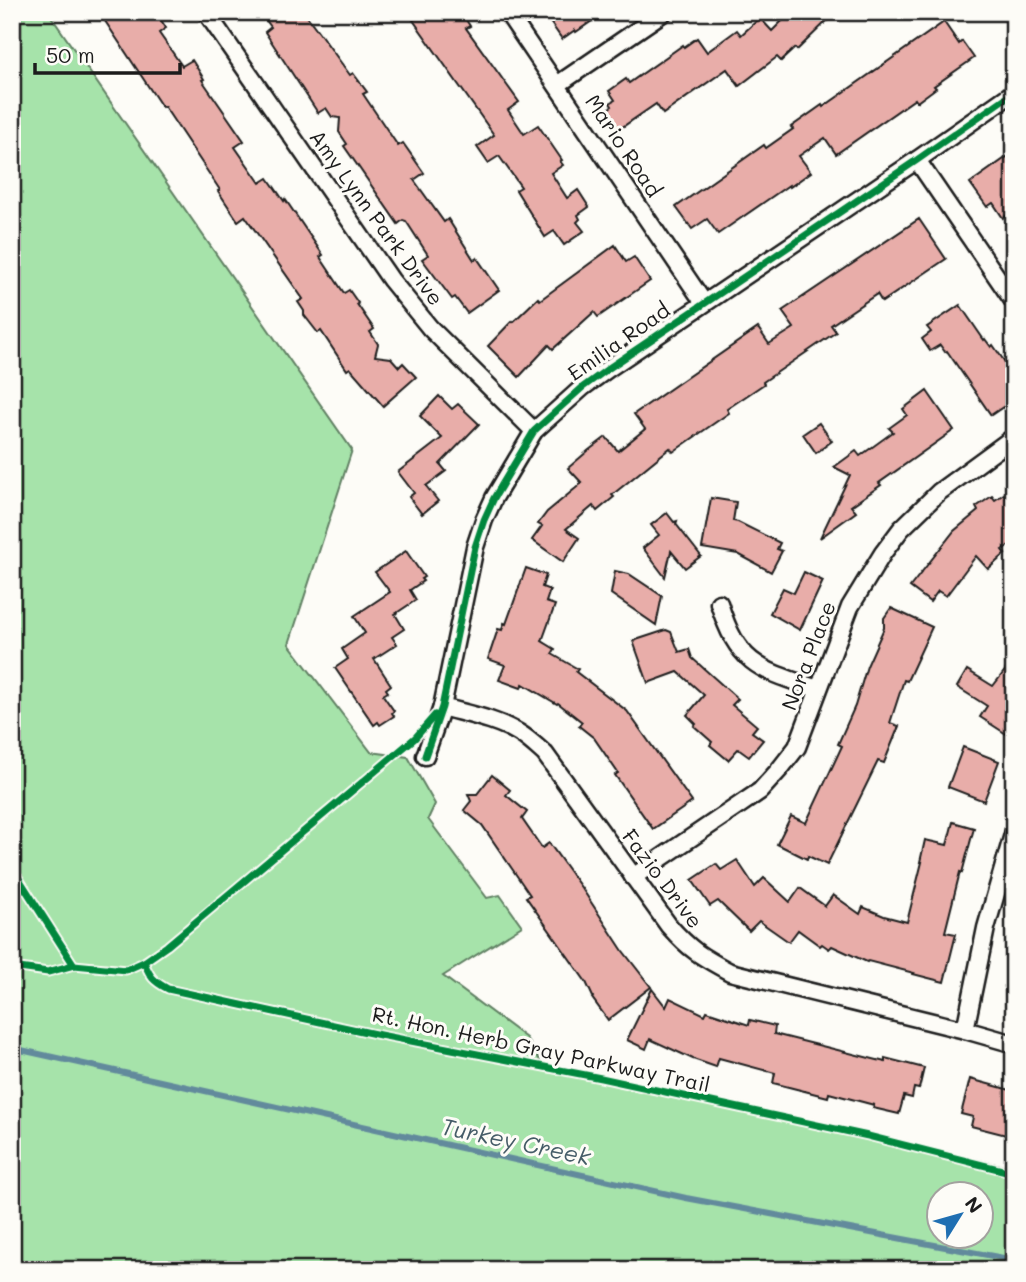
<svg xmlns="http://www.w3.org/2000/svg" width="1026" height="1282" font-family="Mali,sans-serif">
<style>
.green{fill:#a6e3aa;stroke:#618063;stroke-width:2;fill-rule:evenodd}
.lines{fill:none;stroke-linecap:round;stroke-linejoin:round}
.stream{stroke:#628a9c;stroke-width:6}
.building{fill:#e8ada9;stroke:#1c1c1c;stroke-width:2}
.minor-casing{stroke:#1c1c1c;stroke-width:21}
.minor{stroke:#fdfcf7;stroke-width:16}
.cycleway-casing{stroke:#fdfcf7;stroke-width:11}
.cycleway{stroke:#00873e;stroke-width:7}
.labels{text-anchor:middle;stroke-width:6;stroke-linejoin:round;paint-order:stroke}
.street-label{font-size:21px;fill:#1c1c1c;stroke:#fdfcf7}
.water-label{font-size:23px;font-style:italic;fill:#455c67;stroke:#fdfcf7}
</style>
<rect width="100%" height="100%" fill="#fdfcf7"/>
<filter id="ink" filterUnits="userSpaceOnUse"><feTurbulence type="fractalNoise" baseFrequency=".0143" numOctaves="2"/><feDisplacementMap in="SourceGraphic" scale="14" xChannelSelector="R" yChannelSelector="G"/><feConvolveMatrix kernelMatrix="1 2 1 2 8 2 1 2 1" color-interpolation-filters="sRGB"/></filter>
<g filter="url(#ink)">
<!-- green -->
<path class="green" d="M12 12H48L352 450 289 644 371 752 408 757 435 804 428 819 487 898 500 895 522 926 443 976 526 1038 541 1062 672 1090 1014 1168V1270H12ZM981 1194V1236H939V1194Z"/>
<g class="lines">
<!-- stream -->
<polyline class="stream" points="12,1048 686,1198 1014,1260"/>
</g>
<!-- building -->
<g class="building">
<polygon points="99,12 156,12 166,28 159,33 182,66 192,60 204,79 202,80 244,141 235,147 260,183 268,178 284,201 285,199 323,255 320,257 344,293 349,290 358,303 357,304 374,329 370,332 378,344 375,356 391,358 399,367 403,363 416,377 383,406 350,368 347,370 321,331 318,333 304,315 304,311 298,302 303,299 245,216 238,221 218,191 220,190 164,106 162,107"/>
<polygon points="260,12 304,12 350,75 353,73 367,92 363,94 398,146 403,143 424,173 414,180 444,222 448,219 474,260 477,258 499,290 467,313 455,297 452,299 422,259 428,255 406,221 403,220 398,224 344,146 347,144 339,132 340,118 332,117 326,108 318,113 265,32 271,27"/>
<polygon points="425,12 461,12 470,26 466,28 519,102 508,110 524,134 538,125 562,160 560,161 563,165 551,173 567,198 578,190 589,207 578,215 580,219 577,222 584,231 564,245 554,231 545,237 516,190 521,187 499,156 488,163 477,147 494,135 413,20"/>
<polygon points="543,12 605,12 576,32 575,30 562,39"/>
<polygon points="791,12 836,12 797,50 795,48 781,61 777,57 739,86 727,69 663,114 656,104 618,130 605,111 612,106 610,103 615,100 609,91 626,79 629,83 683,45 684,47 697,38 707,52 737,30 741,35 760,18 772,31"/>
<polygon points="944,22 959,44 962,41 974,58 934,86 936,88 917,102 915,99 836,154 825,138 799,156 811,172 790,187 789,185 718,234 707,219 692,229 676,207 764,145 766,148 793,129 791,127 822,105 823,107"/>
<polygon points="1014,152 1014,210 1003,218 993,203 987,207 970,183"/>
<polygon points="919,219 946,259 882,302 877,294 831,325 836,332 763,382 764,384 727,409 729,413 693,438 673,452 670,448 612,495 614,497 597,511 593,506 566,529 579,538 563,562 532,540 542,526 538,524 547,512 582,483 568,468 589,450 606,437 618,451 645,429 634,414 758,328 769,344 794,328 782,311"/>
<polygon points="615,245 626,262 634,257 650,281 598,317 594,312 553,349 549,345 519,377 488,346 512,321 513,322 538,298 540,300"/>
<polygon points="960,305 984,340 985,339 991,347 993,345 1007,365 1014,361 1014,424 1003,407 991,415 947,351 945,352 940,345 930,351 922,339 931,332 927,327"/>
<polygon points="927,391 954,430 879,483 881,485 851,506 856,512 820,538 850,475 834,467 856,451 860,456 893,432 889,428 907,415 903,409"/>
<polygon points="439,396 452,409 458,404 479,424 440,464 446,471 426,486 438,501 422,514 409,497 414,493 398,472 442,438 420,416"/>
<polygon points="819,423 832,441 816,453 803,434"/>
<polygon points="1004,494 1014,509 1014,542 1002,550 1005,554 988,569 976,556 946,596 938,591 930,602 910,587 954,531 978,511 976,507 992,496 995,500"/>
<polygon points="711,498 736,502 733,521 738,522 780,543 777,549 782,551 771,572 738,554 702,548"/>
<polygon points="667,513 674,522 677,521 676,524 701,556 685,568 671,551 665,577 643,548 659,535 651,525"/>
<polygon points="406,551 424,577 421,579 423,581 410,590 416,600 395,614 404,629 392,637 397,644 374,659 391,685 386,689 388,692 383,695 394,711 392,713 394,716 380,725 378,722 374,725 335,668 348,659 342,649 365,633 354,616 390,592 375,572"/>
<polygon points="526,568 546,575 542,587 550,590 546,602 555,605 542,641 555,649 552,654 578,669 576,672 627,711 692,802 653,829 615,775 618,773 594,738 579,726 582,722 558,703 557,704 523,684 521,688 499,680 505,665 488,659 498,629 502,630 504,623 506,624"/>
<polygon points="615,571 629,574 662,596 656,625 611,594"/>
<polygon points="804,572 823,581 800,630 770,613 783,588 794,593"/>
<polygon points="891,608 932,627 907,681 904,680 890,723 899,726 884,763 878,761 827,865 808,856 807,859 777,844 791,816 806,823 842,746 838,744 855,706 867,666 884,628 884,618"/>
<polygon points="666,630 671,632 679,652 689,649 692,658 738,699 732,705 757,726 752,732 763,740 749,757 738,749 728,760 710,745 712,742 694,726 696,724 687,715 704,695 678,672 648,683 633,641"/>
<polygon points="1014,659 1014,739 980,717 987,706 957,687 967,670 993,686"/>
<polygon points="963,747 999,761 984,801 948,787"/>
<polygon points="492,775 510,790 506,795 527,812 522,819 542,848 549,843 585,893 623,951 651,987 608,1020 592,998 593,997 586,982 526,897 530,895 482,825 464,810 471,801 468,794 477,794"/>
<polygon points="953,822 974,828 962,873 960,872 945,932 956,934 944,982 913,974 914,973 868,961 867,962 832,946 829,949 822,944 820,946 798,930 789,942 759,921 749,931 718,901 710,906 692,880 716,864 721,870 737,860 755,887 764,878 790,902 800,888 825,906 833,895 860,914 863,907 884,916 907,922 922,862 920,862 925,840 947,845"/>
<polygon points="652,989 666,1007 670,998 705,1015 707,1011 749,1025 750,1020 775,1026 774,1034 885,1062 885,1058 924,1068 919,1089 914,1088 912,1098 904,1096 899,1114 873,1108 874,1105 829,1093 828,1097 773,1083 775,1073 719,1058 716,1067 693,1059 650,1039 646,1049 627,1040"/>
<polygon points="970,1079 1014,1091 1014,1137 971,1126 973,1117 961,1114"/>
</g>
<g class="lines">
<!-- minor casing -->
<g class="minor-casing">
<g id="minor">
<polyline points="206,12 391,280 430,328 534,431"/>
<polyline points="507,12 704,303"/>
<polyline points="557,85 664,12"/>
<polyline points="917,160 1014,302"/>
<path d="M719 603C738 666 761 670 818 689"/>
<path d="M442 707C467 714 496 719 519 733 529 739 537 747 545 754L669 926C690 950 702 957 730 972L965 1030 1014 1044"/>
<polyline points="425,756 442,707 475,547 484,520 494,498 534,431 583,387 609,368 917,160 1014,92"/>
<polyline points="633,877 738,806 760,791 779,770 797,747 850,607 883,553 901,529 939,492 1014,437"/>
<polyline points="965,1030 986,928 1014,831"/>
</g>
</g>
<!-- minor -->
<use href="#minor" class="minor"/>
<!-- cycleway casing -->
<g class="cycleway-casing">
<g id="cycleway">
<polyline points="425,756 442,707 475,547 484,520 494,498 534,431 583,387 609,368 917,160 1014,92"/>
<polyline points="12,868 74,965"/>
<polyline points="144,962 167,946 415,738 435,715"/>
<path d="M12 967 48 972 74 965 126 970 144 962C150 977 153 981 168 989L380 1035 601 1078 868 1136 1014 1173"/>
</g>
</g>
<!-- cycleway -->
<use href="#cycleway" class="cycleway"/>
</g>
</g>
<g class="labels">
<!-- street labels -->
<g class="street-label">
<text transform="translate(623 146) rotate(56)" y="7">Mario Road</text>
<text transform="translate(376 218) rotate(54)" y="7">Amy Lynn Park Drive</text>
<text transform="translate(619 342) rotate(-35)" y="7">Emilia Road</text>
<text transform="translate(809 656) rotate(-69)" y="7">Nora Place</text>
<text transform="translate(662 879) rotate(53)" y="7">Fazio Drive</text>
<text transform="translate(541 1050) rotate(12)" y="7">Rt. Hon. Herb Gray Parkway Trail</text>
</g>
<!-- water labels -->
<g class="water-label">
<text transform="translate(516 1142) rotate(12)" y="8">Turkey Creek</text>
</g>
</g>
<!-- margin -->
<rect width="1026" height="1282" fill="none" stroke="#fdfcf7" stroke-width="42"/>
<rect x="21" y="21" width="984" height="1240" fill="none" stroke="#1c1c1c" stroke-width="2.5" filter="url(#ink)"/>
<!-- north arrow -->
<g transform="translate(960 1215) rotate(53)"><circle r="33" fill="#fdfcf7" stroke="#a3a29f" stroke-width="2"/>
<path d="M0-5L12 26L0 18L-12 26Z" fill="#1f6fb2"/>
<text y="-10" font-size="19" font-weight="bold" text-anchor="middle" fill="#1c1c1c">N</text>
</g>
<!-- scale -->
<path d="M35 63v10h145v-10" fill="none" stroke="#1c1c1c" stroke-width="3.5"/>
<text x="46" y="63" font-size="21" fill="#1c1c1c" stroke="#fdfcf7" stroke-width="5" paint-order="stroke">50 m</text>
</svg>
